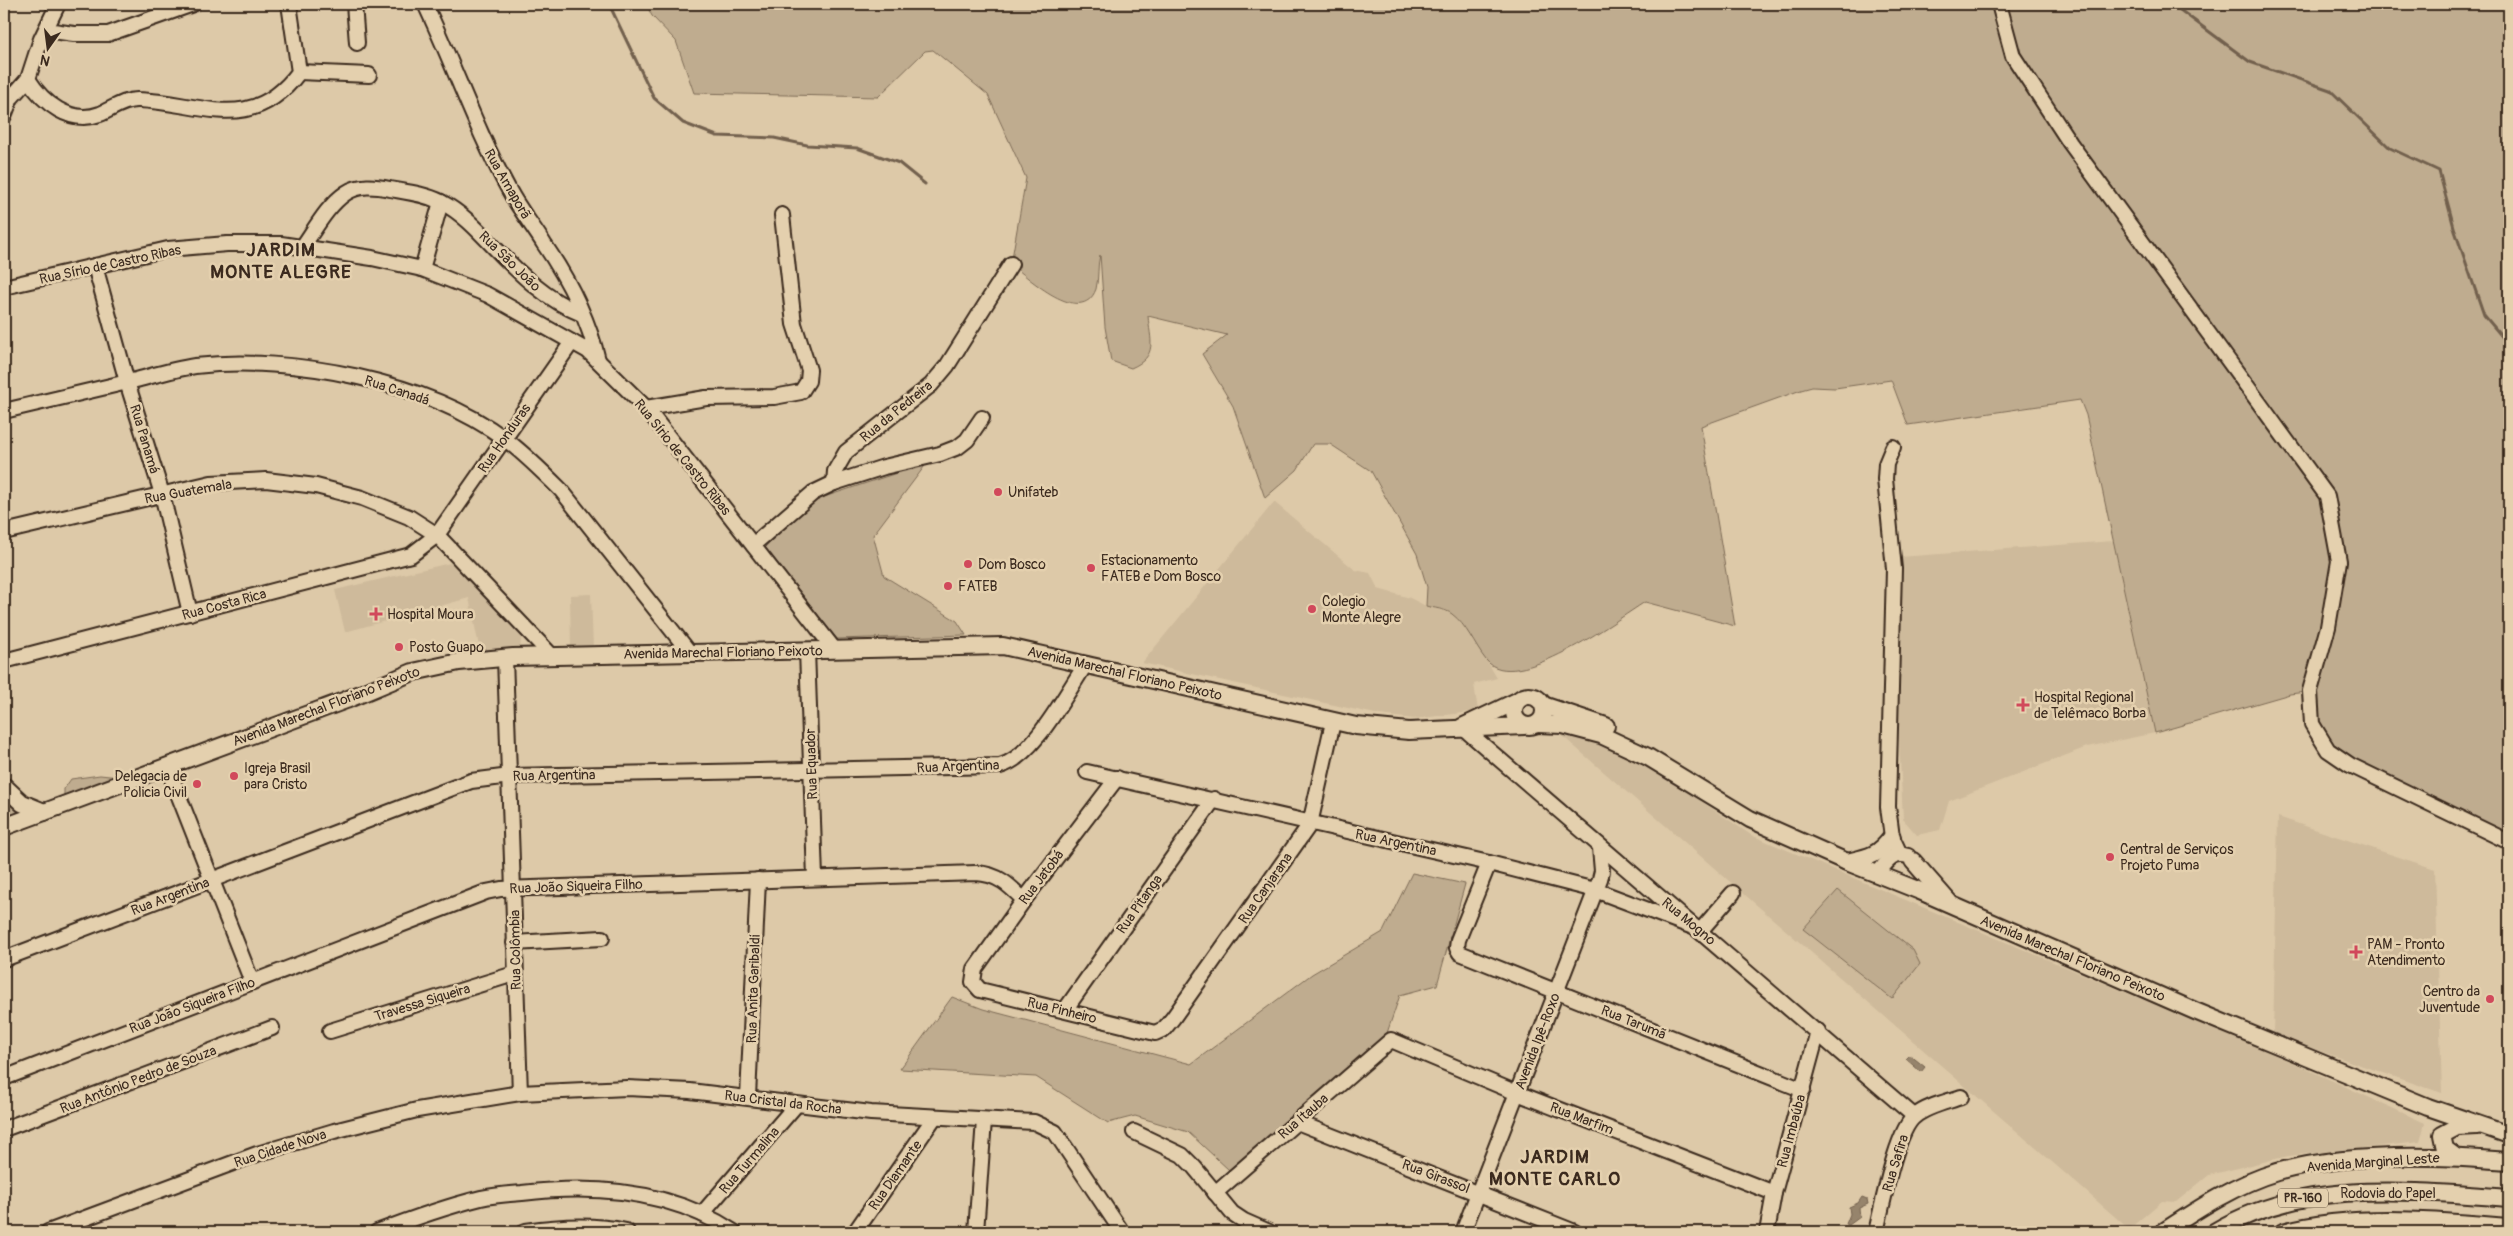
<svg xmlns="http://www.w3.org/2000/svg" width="2513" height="1236" font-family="Pangolin,sans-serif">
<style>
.built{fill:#ceba9b}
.green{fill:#bfac8f;stroke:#7d6b56}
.water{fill:#96846c;stroke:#72604d}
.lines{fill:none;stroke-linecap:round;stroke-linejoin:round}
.stream{stroke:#72604d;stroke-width:3}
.minor-casing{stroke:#3b2a1e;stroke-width:18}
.major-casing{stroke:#3b2a1e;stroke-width:20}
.minor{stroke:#e4d0ae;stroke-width:14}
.major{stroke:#e4d0ae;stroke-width:16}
.poi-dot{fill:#d1495b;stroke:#e4d0ae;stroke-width:2}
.labels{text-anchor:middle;stroke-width:5;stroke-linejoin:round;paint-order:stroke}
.shield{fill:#e4d0ae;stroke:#6e5c49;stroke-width:1}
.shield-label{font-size:12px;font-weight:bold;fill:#3b2a1e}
.street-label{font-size:14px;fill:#3b2a1e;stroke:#e4d0ae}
.poi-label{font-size:14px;fill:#3b2a1e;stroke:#e4d0ae;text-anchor:start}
.district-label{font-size:19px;font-weight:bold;letter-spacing:1px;fill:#3b2a1e;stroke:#e4d0ae}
</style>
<rect width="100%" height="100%" fill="#ddc9a8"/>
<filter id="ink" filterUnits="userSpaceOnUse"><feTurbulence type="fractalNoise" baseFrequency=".02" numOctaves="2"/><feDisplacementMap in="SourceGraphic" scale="10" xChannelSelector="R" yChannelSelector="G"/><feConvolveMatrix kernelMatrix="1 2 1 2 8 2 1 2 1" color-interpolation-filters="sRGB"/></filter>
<g filter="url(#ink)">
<!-- built -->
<g class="built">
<polygon points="1274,502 1355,570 1370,573 1378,589 1410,598 1426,606 1453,613 1472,636 1497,678 1474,684 1478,711 1414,719 1380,715 1142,663"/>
<polygon points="2113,541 2155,733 2087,747 1949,801 1940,830 1917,835 1903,819 1896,677 1900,557"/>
<polygon points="450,563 469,578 522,630 520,649 480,651 469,598 345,632 335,590"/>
<polygon points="591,594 593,649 571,649 570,595"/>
<polygon points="1559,733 1595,738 1674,783 1751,835 2289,1061 2425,1123 2420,1142 2288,1156 2209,1175 2176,1202 2162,1201 2129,1229"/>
<polygon points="2278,817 2435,869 2442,1093 2273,1035"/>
</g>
<!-- green -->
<g class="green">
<path d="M646 4H2509V836L2386 778 2333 749 2314 722 2313 691 2290 694 2155 733 2086 415 2080 400 1908 425 1891 380 1835 388 1812 387 1801 390 1701 426 1735 626 1645 602C1616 620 1515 696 1486 660 1474 645 1467 625 1452 614 1446 609 1433 608 1426 606L1427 587 1417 554 1371 471 1330 444H1313L1297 470 1265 498 1233 406 1202 354 1227 335 1148 316C1150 340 1159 356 1131 368L1111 361 1105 327 1100 255C1097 265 1099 278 1096 289 1082 328 1027 277 1011 264L1026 178 988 95 933 50 925 51 878 97 694 93 676 41 652 16Z"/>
<polygon points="927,463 873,535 884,576 957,621 966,635 837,639 765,547 812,501"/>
<polygon points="100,775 119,777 64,798 64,789 71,779"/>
<polygon points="4,791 19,805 18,817 4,822"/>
<polygon points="1412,873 1465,884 1437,985 1400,995 1387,1033 1229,1170 1188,1132 1135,1116 1108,1123 1036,1077 900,1069 952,997 983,1009 1191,1064 1312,974 1383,932"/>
<polygon points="1838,890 1913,950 1920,964 1892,999 1803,929"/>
</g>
<!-- water -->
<g class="water">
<polygon points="1910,1055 1925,1067 1921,1072 1906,1059"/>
<polygon points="1862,1197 1867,1199 1868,1204 1859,1208 1860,1217 1849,1225 1846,1224 1850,1214 1849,1207 1858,1203"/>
</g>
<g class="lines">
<!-- stream -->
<g class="stream">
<polyline points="609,4 654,98 683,123 717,136 774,138 807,145 857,148 899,163 925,184"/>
<polyline points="2172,4 2250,62 2330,90 2390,148 2439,171 2455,231 2484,315 2509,345"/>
</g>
<!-- minor casing -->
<g class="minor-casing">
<g id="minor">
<polyline points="354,4 357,43"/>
<path d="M425 4C454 65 476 130 509 190 519 209 533 226 544 244 568 279 588 318 598 360"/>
<polyline points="1999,4 2013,56 2070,143 2327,496 2339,561 2328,627 2310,691 2312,724 2328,750 2350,765 2509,842"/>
<polyline points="46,30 74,34 108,34 193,4"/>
<polyline points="299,72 369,75"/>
<polyline points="28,79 41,39 58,4"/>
<path d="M4 116 11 98 28 79C43 103 70 125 100 114 112 109 125 99 139 100 203 103 252 135 299 72L289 4"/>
<path d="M303 246C315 229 328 205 346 193 359 184 375 186 390 189 407 192 425 194 441 202 461 212 478 230 493 246 519 273 546 300 582 314"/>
<polyline points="95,266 127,382 162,494 190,613"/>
<polyline points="422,269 441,202"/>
<polyline points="4,287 168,249 227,244 281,244 372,258 422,269 488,295 588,351 646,408 834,649"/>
<polyline points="646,408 706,398 774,397 801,392 808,381 809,370 794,324 782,215"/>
<path d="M4 411C48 401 92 390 136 380 155 375 175 369 195 366 291 355 427 381 505 439 525 454 543 472 561 490L690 653"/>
<polyline points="1893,447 1886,464 1885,479 1894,569 1888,807 1892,837 1900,854"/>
<polyline points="834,483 835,471 846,452 931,385 947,366 1011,264"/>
<polyline points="4,532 211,483 266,480 316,486 362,498 409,517 437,535 552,656"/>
<polyline points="753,545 813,493 834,483 884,467 940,454 958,447 967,440 982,418"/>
<polyline points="807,650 815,878"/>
<polyline points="505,658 520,1093"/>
<polyline points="4,661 411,555 437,535 572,342"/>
<polyline points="1462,727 1914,1116"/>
<polyline points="167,766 252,982"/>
<polyline points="1087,772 1489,863 1595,890 1701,930"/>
<polyline points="1117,778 1024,900 975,969 973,982 980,990 1155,1033 1164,1029 1173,1018 1310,824 1333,722"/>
<polyline points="1489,863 1458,940 1457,948 1460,953 1803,1090"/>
<path d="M1878 873C1886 863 1893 851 1908 856"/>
<polyline points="1701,930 1733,893"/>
<polyline points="514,943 602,938"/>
<path d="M4 959 471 781 510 776 1000 766C1034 757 1066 693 1086 664"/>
<polyline points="1065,1010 1214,799"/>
<polyline points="330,1031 514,974"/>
<path d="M4 1078 486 892 501 889 976 873C998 874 1009 885 1024 900"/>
<polyline points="748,1097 758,880"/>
<polyline points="1297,1122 1575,1232"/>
<polyline points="4,1129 272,1028"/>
<polyline points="1134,1132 1182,1155 1194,1167 1232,1213 1244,1221 1269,1232"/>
<polyline points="1215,1193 1391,1040 1517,1093 1774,1193"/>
<polyline points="702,1214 796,1105"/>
<polyline points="48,1232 257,1154 334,1131 417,1110 520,1093 627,1088 690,1091 871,1113 1034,1122 1055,1132 1122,1232"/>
<path d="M377 1232C411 1219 445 1207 481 1198 494 1195 509 1194 522 1193 596 1184 671 1190 734 1232"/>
<polyline points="855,1232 934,1118"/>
<polyline points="976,1232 984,1120"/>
<polyline points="1463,1232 1600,879 1602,871 1600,848"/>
<polyline points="1767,1232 1774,1193 1818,1031"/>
<path d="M1876 1232C1882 1208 1896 1130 1915 1116 1927 1106 1947 1102 1961 1097"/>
</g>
</g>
<!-- major casing -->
<g class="major-casing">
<g id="major">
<circle cx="1529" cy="711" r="15"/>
<polyline points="1543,705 1606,726"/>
<polyline points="1537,724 1563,725 1601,735 1648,757 1750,819 1847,862 1920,891 2195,1011 2428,1107 2509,1135"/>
<polyline points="1462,727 1517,701"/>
<polyline points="4,786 22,803 44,812"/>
<polyline points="4,827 346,700 413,672 459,662 513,657 1003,646 1356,726 1409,731 1524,726"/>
<polyline points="1913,861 1949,902"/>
<path d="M1847 862C1869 857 1878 856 1892 837"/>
<polyline points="2456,1157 2445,1149 2442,1135 2457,1127 2477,1126"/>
<path d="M526 1232C559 1227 593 1225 626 1232"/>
<path d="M2163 1232C2198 1209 2236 1184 2277 1172 2347 1152 2437 1155 2509 1161"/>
<path d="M2214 1232C2304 1178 2410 1191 2509 1198"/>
<path d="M2283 1232C2355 1213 2436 1221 2509 1227"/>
</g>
</g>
<!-- minor -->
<use href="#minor" class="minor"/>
<!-- major -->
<use href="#major" class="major"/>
</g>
</g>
<!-- markers -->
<g class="poi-dot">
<circle cx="998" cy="492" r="5"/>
<circle cx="968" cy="564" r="5"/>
<circle cx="1091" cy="568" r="5"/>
<circle cx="948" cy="586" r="5"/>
<circle cx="1312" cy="609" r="5"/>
<path d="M373.5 606.5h5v5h5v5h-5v5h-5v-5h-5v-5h5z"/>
<circle cx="399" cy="647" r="5"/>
<path d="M2020.5 697.5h5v5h5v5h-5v5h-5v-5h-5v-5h5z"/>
<circle cx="234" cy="776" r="5"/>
<circle cx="197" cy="784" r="5"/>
<circle cx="2110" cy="857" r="5"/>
<path d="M2353.5 944.5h5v5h5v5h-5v5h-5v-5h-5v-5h5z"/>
<circle cx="2490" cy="999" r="5"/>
</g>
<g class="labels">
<!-- shield labels -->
<rect class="shield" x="2278" y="1188.5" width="50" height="19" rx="4"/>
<g class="shield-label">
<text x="2303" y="1202">PR-160</text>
</g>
<!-- street labels -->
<g class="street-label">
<text transform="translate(508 184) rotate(60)" y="5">Rua Amaporã</text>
<text transform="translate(510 261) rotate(44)" y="5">Rua São João</text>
<text transform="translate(110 264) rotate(-12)" y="5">Rua Sírio de Castro Ribas</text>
<text transform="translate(397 390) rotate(18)" y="5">Rua Canadá</text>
<text transform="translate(896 411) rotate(-39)" y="5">Rua da Pedreira</text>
<text transform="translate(504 438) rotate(-55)" y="5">Rua Honduras</text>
<text transform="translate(145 439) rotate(73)" y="5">Rua Panamá</text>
<text transform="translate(683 457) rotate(51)" y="5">Rua Sírio de Castro Ribas</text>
<text transform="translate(188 491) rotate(-10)" y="5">Rua Guatemala</text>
<text transform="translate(224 604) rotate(-15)" y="5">Rua Costa Rica</text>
<text transform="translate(723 652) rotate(-1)" y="5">Avenida Marechal Floriano Peixoto</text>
<text transform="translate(1125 673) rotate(13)" y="5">Avenida Marechal Floriano Peixoto</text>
<text transform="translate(326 706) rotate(-21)" y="5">Avenida Marechal Floriano Peixoto</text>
<text transform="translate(811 764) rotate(-92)" y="5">Rua Equador</text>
<text transform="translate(958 766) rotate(-2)" y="5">Rua Argentina</text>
<text transform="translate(554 775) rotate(-1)" y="5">Rua Argentina</text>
<text transform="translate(1396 842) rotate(12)" y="5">Rua Argentina</text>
<text transform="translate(1041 877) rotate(-53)" y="5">Rua Jatobá</text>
<text transform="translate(576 886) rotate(-2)" y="5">Rua João Siqueira Filho</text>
<text transform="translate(1265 888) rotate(-55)" y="5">Rua Canjarana</text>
<text transform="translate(170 896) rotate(-21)" y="5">Rua Argentina</text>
<text transform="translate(1139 904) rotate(-55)" y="5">Rua Pitanga</text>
<text transform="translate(1689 921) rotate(40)" y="5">Rua Mogno</text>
<text transform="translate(515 950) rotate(-91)" y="5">Rua Colômbia</text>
<text transform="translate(2073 958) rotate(23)" y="5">Avenida Marechal Floriano Peixoto</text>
<text transform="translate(753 989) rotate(-88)" y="5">Rua Anita Garibaldi</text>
<text transform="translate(422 1002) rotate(-17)" y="5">Travessa Siqueira</text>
<text transform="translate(192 1005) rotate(-21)" y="5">Rua João Siqueira Filho</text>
<text transform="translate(1062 1010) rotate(14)" y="5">Rua Pinheiro</text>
<text transform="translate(1634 1022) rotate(22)" y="5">Rua Tarumã</text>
<text transform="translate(1537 1041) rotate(-69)" y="5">Avenida Ipê-Roxo</text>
<text transform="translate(138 1079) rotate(-21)" y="5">Rua Antônio Pedro de Souza</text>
<text transform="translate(783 1102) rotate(7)" y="5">Rua Cristal da Rocha</text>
<text transform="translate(1303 1116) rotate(-41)" y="5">Rua Itauba</text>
<text transform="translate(1582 1118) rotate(21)" y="5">Rua Marfim</text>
<text transform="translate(1791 1131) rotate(-75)" y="5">Rua Imbaúba</text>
<text transform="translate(280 1148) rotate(-18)" y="5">Rua Cidade Nova</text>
<text transform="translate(749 1160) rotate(-49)" y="5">Rua Turmalina</text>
<text transform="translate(2373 1162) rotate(-4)" y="5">Avenida Marginal Leste</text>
<text transform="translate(1895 1163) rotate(-73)" y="5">Rua Safira</text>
<text transform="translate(895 1175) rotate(-55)" y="5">Rua Diamante</text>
<text transform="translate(1436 1176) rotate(21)" y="5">Rua Girassol</text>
<text x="2388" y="1198">Rodovia do Papel</text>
</g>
<!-- poi labels -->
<g class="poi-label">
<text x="1008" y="497">Unifateb</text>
<text x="1101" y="565">Estacionamento<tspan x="1101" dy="16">FATEB e Dom Bosco</tspan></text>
<text x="978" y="569">Dom Bosco</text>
<text x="958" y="591">FATEB</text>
<text x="1322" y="606">Colegio<tspan x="1322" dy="16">Monte Alegre</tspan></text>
<text x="387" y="619">Hospital Moura</text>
<text x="409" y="652">Posto Guapo</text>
<text x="2034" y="702">Hospital Regional<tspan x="2034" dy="16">de Telêmaco Borba</tspan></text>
<text x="244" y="773">Igreja Brasil<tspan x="244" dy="16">para Cristo</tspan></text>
<text x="187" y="781" text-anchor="end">Delegacia de<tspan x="187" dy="16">Policia Civil</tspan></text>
<text x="2120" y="854">Central de Serviços<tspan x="2120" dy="16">Projeto Puma</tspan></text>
<text x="2367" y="949">PAM - Pronto<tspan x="2367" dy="16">Atendimento</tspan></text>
<text x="2480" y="996" text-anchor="end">Centro da<tspan x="2480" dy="16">Juventude</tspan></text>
</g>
<!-- district labels -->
<g class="district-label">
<text x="281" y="256">JARDIM<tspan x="281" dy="22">MONTE ALEGRE</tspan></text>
<text x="1555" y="1163">JARDIM<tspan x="1555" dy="22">MONTE CARLO</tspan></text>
</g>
</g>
<!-- margin -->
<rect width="2513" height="1236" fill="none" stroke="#e4d0ae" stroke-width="20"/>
<rect x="10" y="10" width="2493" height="1216" fill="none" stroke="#3b2a1e" stroke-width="2" filter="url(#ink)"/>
<!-- north arrow -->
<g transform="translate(48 48) rotate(194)" stroke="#e4d0ae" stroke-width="4" paint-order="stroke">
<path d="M0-4L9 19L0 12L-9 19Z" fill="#3b2a1e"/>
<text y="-8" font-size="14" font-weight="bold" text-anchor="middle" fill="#3b2a1e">N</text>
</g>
</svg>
